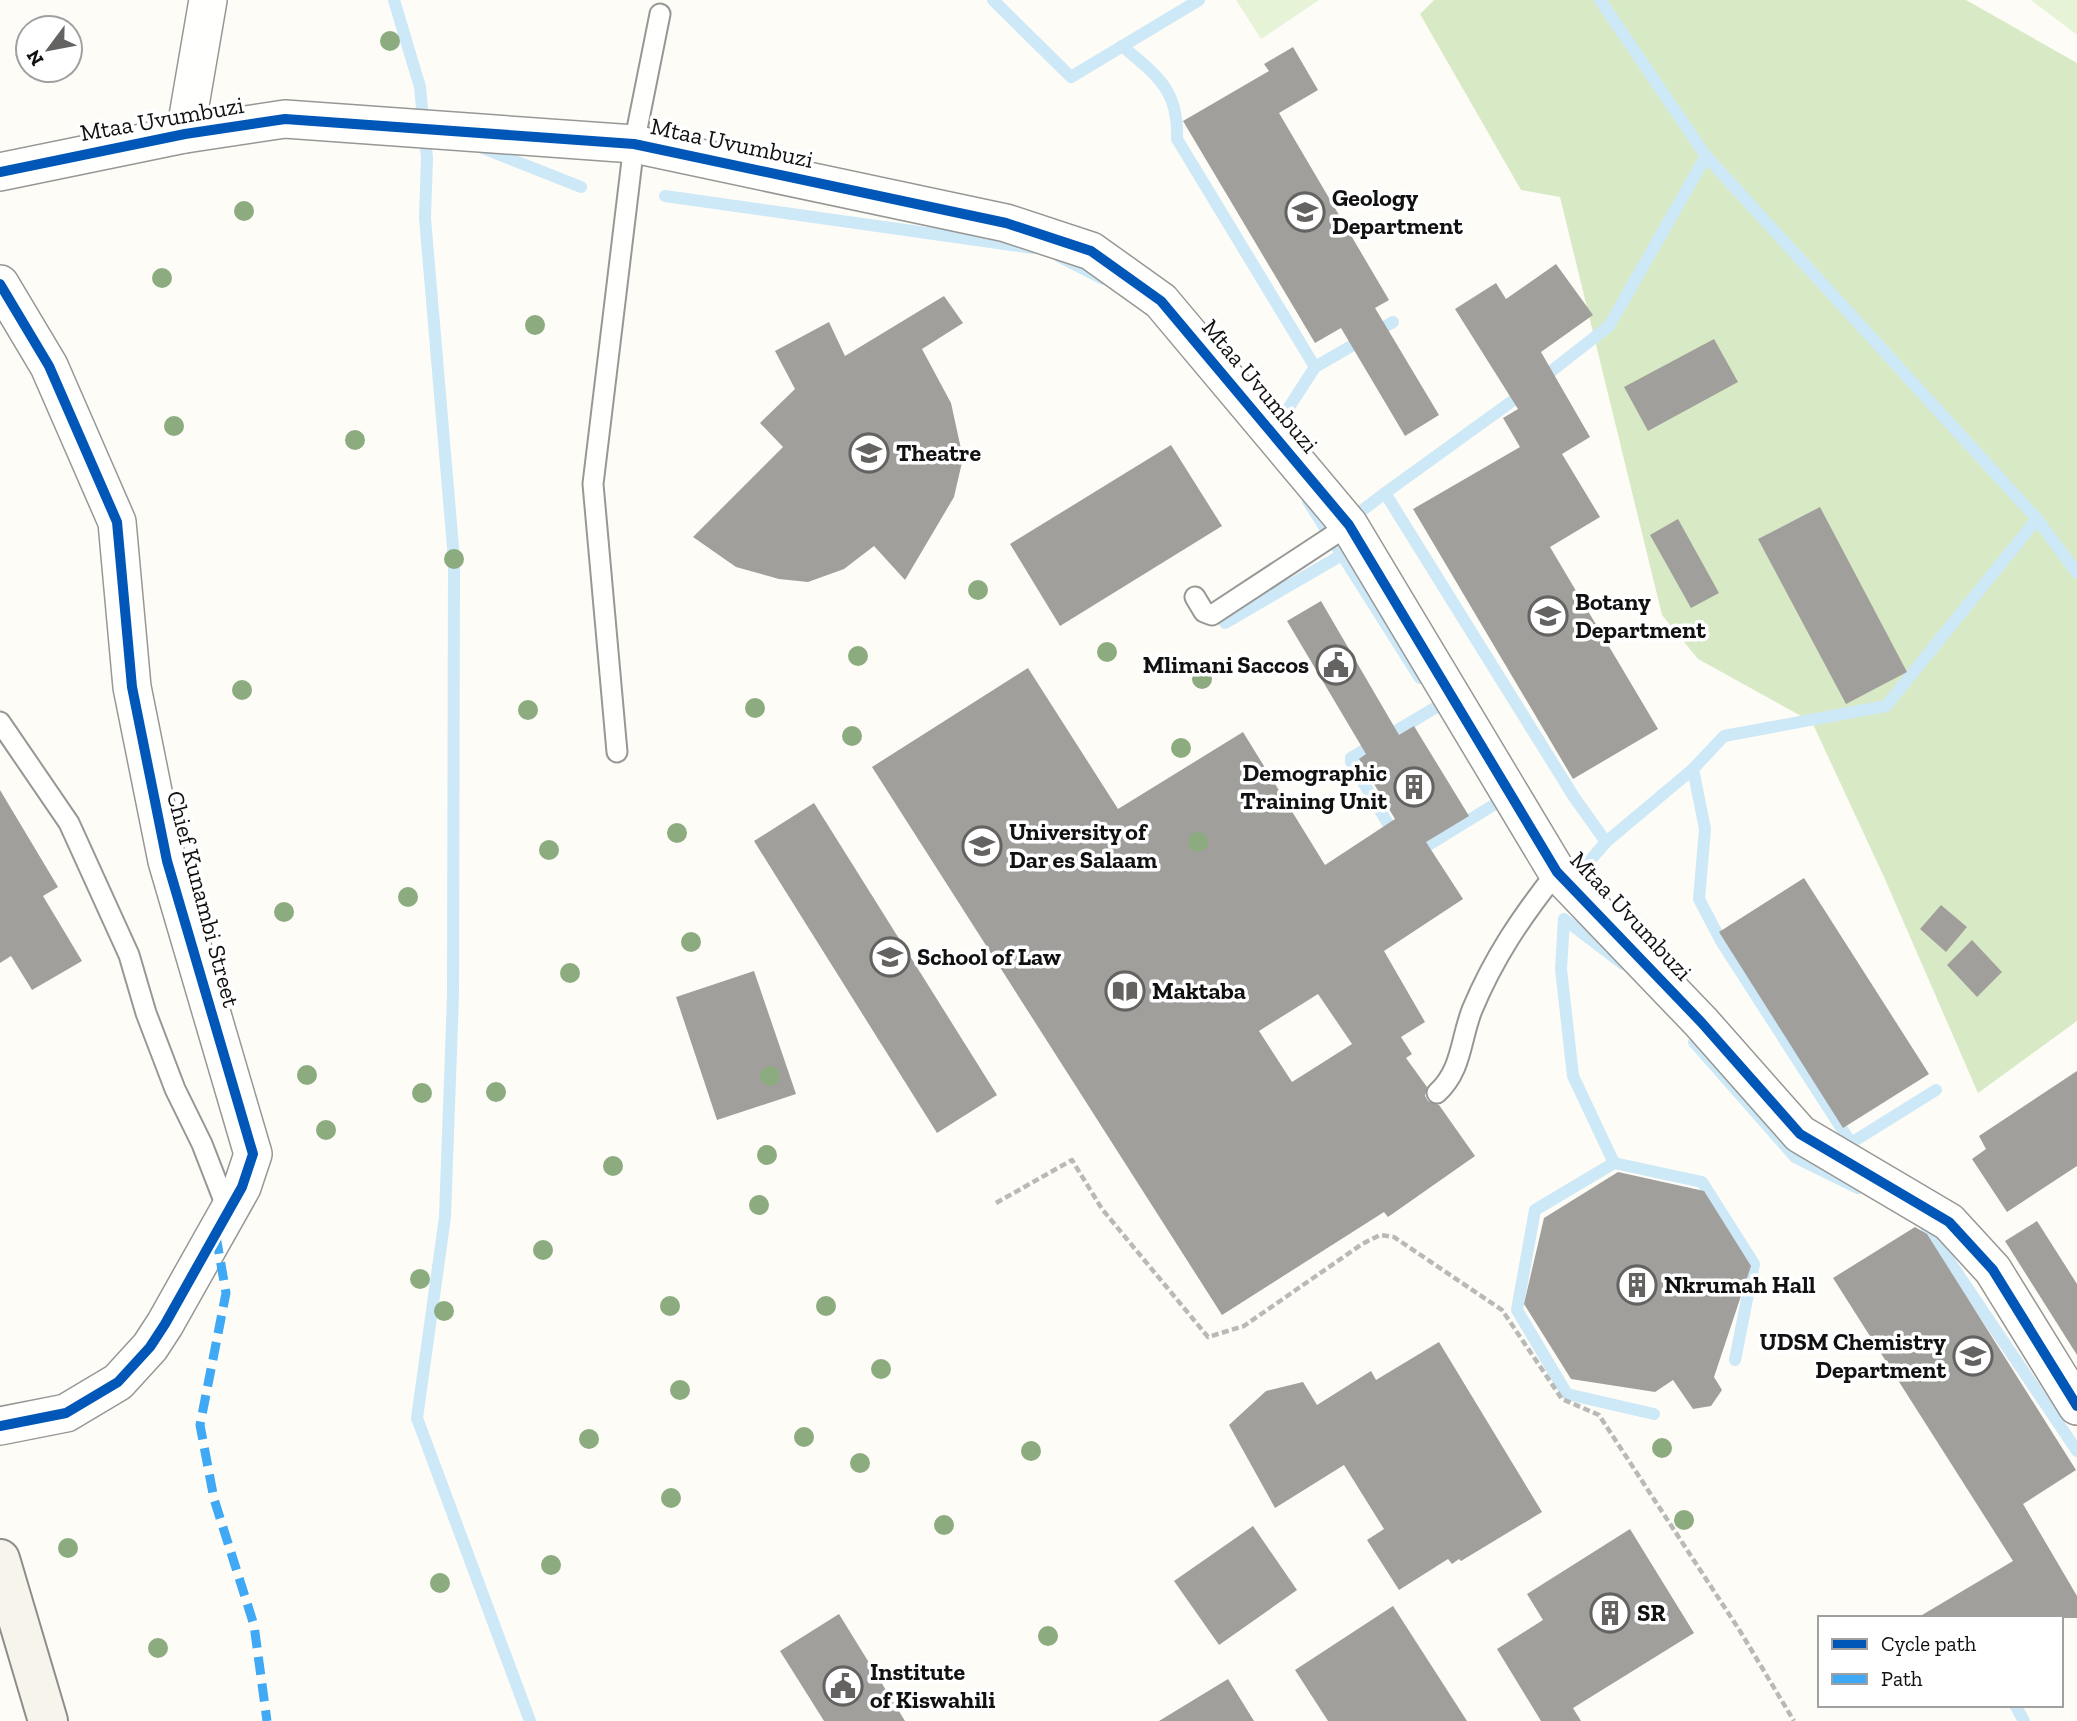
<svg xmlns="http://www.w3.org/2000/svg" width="2077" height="1721" font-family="'Zilla Slab',serif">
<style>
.green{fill:#e7f3d7}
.forest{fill:#d8eac5}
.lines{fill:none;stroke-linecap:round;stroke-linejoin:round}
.stream{stroke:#cde8f7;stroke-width:12}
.building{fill:#a19f9c;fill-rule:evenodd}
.lane-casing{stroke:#979795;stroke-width:23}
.street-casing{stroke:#979795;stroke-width:40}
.secondary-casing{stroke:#8e8d8b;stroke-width:42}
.path{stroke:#b9b9b8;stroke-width:4.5;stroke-dasharray:7 3.5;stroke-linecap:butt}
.lane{stroke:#fffffe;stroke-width:19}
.street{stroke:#fffffe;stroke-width:37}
.secondary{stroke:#f6f4eb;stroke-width:38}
.quiet{stroke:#3fa9f5;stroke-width:9;stroke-dasharray:18 9;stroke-linecap:butt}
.cycleway-casing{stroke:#fff;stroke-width:15}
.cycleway{stroke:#0057b8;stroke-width:10}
.tree{fill:#8cac80}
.labels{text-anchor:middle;stroke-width:7;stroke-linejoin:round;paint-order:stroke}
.street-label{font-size:24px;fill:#111;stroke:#fff}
.poi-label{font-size:24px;font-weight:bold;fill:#111;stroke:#fff;text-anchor:start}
</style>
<rect width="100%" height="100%" fill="#fdfcf7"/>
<!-- green -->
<g class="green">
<polygon points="1236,0 1319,0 1261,39"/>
<polygon points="2031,0 2077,0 2077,35"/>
</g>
<!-- forest -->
<polygon class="forest" points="1434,0 1966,0 2077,63 2077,1021 1978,1093 1884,877 1812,722 1698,659 1662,615 1560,197 1521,190 1420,14"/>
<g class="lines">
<!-- stream -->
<g class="stream">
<polyline points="394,0 420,87 427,158 425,218 454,559 453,996 445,1217 417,1418 530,1721"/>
<polyline points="993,0 1071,77 1199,0"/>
<polyline points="1600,0 1706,156 2037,519 2077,573"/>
<path d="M1122 46C1156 75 1179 89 1177 139L1315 367 1393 322"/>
<polyline points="480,147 581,187"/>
<polyline points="665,196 1033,248"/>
<polyline points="1060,257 1103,279"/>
<polyline points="1540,380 1609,326 1706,156"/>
<polyline points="1526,391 1385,493 1574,797 1606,842"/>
<polyline points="1297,440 1284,415 1315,367"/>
<polyline points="1308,501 1420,678"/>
<polyline points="1350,515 1352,518 1385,493"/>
<polyline points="1225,623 1340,556"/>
<polyline points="1693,769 1705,829 1699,899 1721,941 1851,1143 1936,1090"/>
<polyline points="1396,837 1351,762 1351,758 1438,706"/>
<polyline points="1414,854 1500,801"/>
<polyline points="1580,872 1606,842 1693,769 1724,736 1886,706 2037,519"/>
<polyline points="1694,1042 1795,1157 1858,1188"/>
<polyline points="1614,1163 1573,1076 1561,969 1564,919 1623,964"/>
<polyline points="1923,1222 2077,1451"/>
<polyline points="1654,1414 1567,1394 1517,1310 1535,1210 1614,1163 1702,1182 1754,1264 1735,1360"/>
<polyline points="2015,1705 2024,1721"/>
</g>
</g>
<!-- building -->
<g class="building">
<polygon points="1293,47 1318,90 1279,113 1389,300 1375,308 1439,415 1405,436 1341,328 1315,343 1183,121 1269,71 1264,64"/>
<polygon points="1556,264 1593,315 1541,352 1590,437 1562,454 1600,517 1550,547 1658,729 1573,779 1413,509 1520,447 1503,418 1518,409 1455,309 1496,283 1506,299"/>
<polygon points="944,296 963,323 922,349 951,403 963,458 954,497 905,580 874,546 844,569 808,582 779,579 736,567 693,537 783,447 760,423 795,389 775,351 829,322 845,356"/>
<polygon points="1714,339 1738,382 1648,431 1624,387"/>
<polygon points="1171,445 1222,526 1060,626 1010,544"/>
<polygon points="1820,507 1907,672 1846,704 1758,539"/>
<polygon points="1678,519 1719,593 1691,608 1650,535"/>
<path d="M1321 601 1399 735 1414 726 1469 816 1426 842 1463 899 1384 951 1425 1022 1401 1037 1412 1054 1406 1058 1427 1087 1425 1096 1428 1101 1439 1105 1475 1156 1388 1217 1384 1212 1222 1315 872 767 1028 668 1118 809 1243 732 1325 865 1395 819 1359 759 1366 754 1287 621ZM1318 994 1352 1044 1292 1082 1259 1031Z"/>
<polygon points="0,790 58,887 43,896 82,961 32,990 11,956 0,963"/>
<polygon points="814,803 997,1095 937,1133 754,841"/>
<polygon points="1804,878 1929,1074 1843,1128 1719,932"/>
<polygon points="1941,905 1967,927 1946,952 1920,929"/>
<polygon points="1972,940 2002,972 1977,997 1947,965"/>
<polygon points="754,971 796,1094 717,1120 676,997"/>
<polygon points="2077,1071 2077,1166 2007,1212 1972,1159 1986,1149 1979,1136"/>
<polygon points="1618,1172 1704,1191 1751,1266 1714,1377 1722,1390 1711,1406 1693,1409 1673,1380 1655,1392 1571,1379 1524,1304 1544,1218"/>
<polygon points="2037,1221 2077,1284 2077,1355 2005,1241"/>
<polygon points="1915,1227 1927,1234 2076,1470 2023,1504 2077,1596 2077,1618 1917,1618 2013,1561 1833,1278"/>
<polygon points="1439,1342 1542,1512 1461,1561 1459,1559 1452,1564 1448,1559 1399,1590 1367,1540 1384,1529 1344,1465 1275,1508 1229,1425 1266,1391 1303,1382 1317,1405 1371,1371 1376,1380"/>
<polygon points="1253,1526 1297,1590 1219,1645 1174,1581"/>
<polygon points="1630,1529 1694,1633 1573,1708 1581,1721 1541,1721 1497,1649 1543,1620 1527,1594"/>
<polygon points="1393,1606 1467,1721 1328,1721 1295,1670"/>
<polygon points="839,1614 905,1721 824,1721 780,1651"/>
<polygon points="1228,1679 1254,1721 1159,1721"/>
</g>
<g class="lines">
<!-- lane casing -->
<g class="lane-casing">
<g id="lane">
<polyline points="1195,597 1204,612 1212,615 1349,525"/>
<polyline points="0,722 69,823 129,955 146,1013 175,1089 202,1144 228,1211"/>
<polyline points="617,752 593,484 634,144 660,14"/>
<path d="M1437 1093C1462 1070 1460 1041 1472 1010 1494 957 1522 916 1557 872"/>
</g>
</g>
<!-- street casing -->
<g class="street-casing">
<g id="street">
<polyline points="185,134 208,0"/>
<polyline points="0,172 185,134 285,119 634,144 1006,223 1091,251 1161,301 1349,525 1557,872 1701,1022 1800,1134 1949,1222 1993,1270 2077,1406"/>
<polyline points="0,284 49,366 117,522 132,687 167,861 253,1154 242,1187 165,1324 150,1347 118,1382 66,1413 0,1426"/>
</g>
</g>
<!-- secondary casing -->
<g class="secondary-casing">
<polyline id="secondary" points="0,1559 48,1721"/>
</g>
<!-- path -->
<polyline class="path" points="996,1203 1072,1160 1102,1209 1208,1337 1244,1326 1362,1244 1380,1235 1394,1237 1502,1310 1562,1399 1599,1415 1740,1631 1794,1721"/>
<!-- lane -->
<use href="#lane" class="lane"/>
<!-- street -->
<use href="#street" class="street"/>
<!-- secondary -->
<use href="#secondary" class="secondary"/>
<!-- quiet -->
<polyline class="quiet" points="216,1236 226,1293 200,1425 214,1499 254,1625 267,1721"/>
<!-- cycleway casing -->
<g class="cycleway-casing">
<g id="cycleway">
<polyline points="0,172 185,134 285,119 634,144 1006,223 1091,251 1161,301 1349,525 1557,872 1701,1022 1800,1134 1949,1222 1993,1270 2077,1406"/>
<polyline points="0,284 49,366 117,522 132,687 167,861 253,1154 242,1187 165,1324 150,1347 118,1382 66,1413 0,1426"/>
</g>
</g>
<!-- cycleway -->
<use href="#cycleway" class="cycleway"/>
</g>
<!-- trees -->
<g class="tree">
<circle cx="390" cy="41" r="10"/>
<circle cx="244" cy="211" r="10"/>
<circle cx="162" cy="278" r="10"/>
<circle cx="535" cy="325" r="10"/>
<circle cx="174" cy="426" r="10"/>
<circle cx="355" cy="440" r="10"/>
<circle cx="454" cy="559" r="10"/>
<circle cx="978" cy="590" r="10"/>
<circle cx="1107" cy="652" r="10"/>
<circle cx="858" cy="656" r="10"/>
<circle cx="1202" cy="679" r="10"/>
<circle cx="242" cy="690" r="10"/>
<circle cx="755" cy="708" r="10"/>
<circle cx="528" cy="710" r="10"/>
<circle cx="852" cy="736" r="10"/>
<circle cx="1181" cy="748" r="10"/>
<circle cx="677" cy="833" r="10"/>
<circle cx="1198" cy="842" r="10"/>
<circle cx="549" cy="850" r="10"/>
<circle cx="408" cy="897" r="10"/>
<circle cx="284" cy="912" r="10"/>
<circle cx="691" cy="942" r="10"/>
<circle cx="570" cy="973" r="10"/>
<circle cx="307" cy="1075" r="10"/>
<circle cx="770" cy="1076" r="10"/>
<circle cx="496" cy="1092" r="10"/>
<circle cx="422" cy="1093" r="10"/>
<circle cx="326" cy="1130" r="10"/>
<circle cx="767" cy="1155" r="10"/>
<circle cx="613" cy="1166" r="10"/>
<circle cx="759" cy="1205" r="10"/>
<circle cx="543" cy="1250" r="10"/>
<circle cx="420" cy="1279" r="10"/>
<circle cx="670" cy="1306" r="10"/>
<circle cx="826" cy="1306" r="10"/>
<circle cx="444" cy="1311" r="10"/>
<circle cx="881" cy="1369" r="10"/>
<circle cx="680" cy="1390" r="10"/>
<circle cx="804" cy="1437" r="10"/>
<circle cx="589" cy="1439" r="10"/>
<circle cx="1662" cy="1448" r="10"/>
<circle cx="1031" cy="1451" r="10"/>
<circle cx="860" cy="1463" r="10"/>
<circle cx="671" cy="1498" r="10"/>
<circle cx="1684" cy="1520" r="10"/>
<circle cx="944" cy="1525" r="10"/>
<circle cx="68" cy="1548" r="10"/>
<circle cx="551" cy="1565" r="10"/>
<circle cx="440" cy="1583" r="10"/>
<circle cx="1048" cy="1636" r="10"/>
<circle cx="158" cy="1648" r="10"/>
</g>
<!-- icons -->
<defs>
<g id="university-ring" transform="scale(2.0125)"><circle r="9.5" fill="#fff" stroke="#646362" stroke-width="1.5"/><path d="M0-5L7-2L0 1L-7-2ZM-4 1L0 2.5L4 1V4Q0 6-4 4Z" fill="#646362"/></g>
<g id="civic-ring" transform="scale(2.0125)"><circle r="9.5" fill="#fff" stroke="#646362" stroke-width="1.5"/><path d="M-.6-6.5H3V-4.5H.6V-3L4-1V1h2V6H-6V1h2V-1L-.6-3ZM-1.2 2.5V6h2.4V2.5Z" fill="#646362"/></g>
<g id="building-ring" transform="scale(2.0125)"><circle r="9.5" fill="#fff" stroke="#646362" stroke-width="1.5"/><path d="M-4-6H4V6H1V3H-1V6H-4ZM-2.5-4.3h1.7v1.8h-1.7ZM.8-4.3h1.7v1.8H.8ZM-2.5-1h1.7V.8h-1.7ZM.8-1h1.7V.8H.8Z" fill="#646362"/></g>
<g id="library-ring" transform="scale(2.0125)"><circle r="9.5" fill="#fff" stroke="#646362" stroke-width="1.5"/><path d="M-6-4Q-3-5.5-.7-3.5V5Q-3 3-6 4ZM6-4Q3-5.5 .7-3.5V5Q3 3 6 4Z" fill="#646362"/></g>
</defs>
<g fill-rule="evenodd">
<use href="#university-ring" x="1305" y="212"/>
<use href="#university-ring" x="869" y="453"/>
<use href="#university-ring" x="1548" y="616"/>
<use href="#civic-ring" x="1336" y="665"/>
<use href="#building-ring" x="1414" y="787"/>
<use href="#university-ring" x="982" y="846"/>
<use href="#university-ring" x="890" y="957"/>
<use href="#library-ring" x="1125" y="991"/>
<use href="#building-ring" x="1637" y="1285"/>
<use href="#university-ring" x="1973" y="1356"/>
<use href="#building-ring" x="1610" y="1613"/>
<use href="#civic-ring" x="843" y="1686"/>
</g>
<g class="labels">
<!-- street labels -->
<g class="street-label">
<text transform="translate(162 119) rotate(-10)" y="8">Mtaa Uvumbuzi</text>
<text transform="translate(732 143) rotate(12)" y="8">Mtaa Uvumbuzi</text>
<text transform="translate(1260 386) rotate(50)" y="8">Mtaa Uvumbuzi</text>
<text transform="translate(203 899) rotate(75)" y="8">Chief Kunambi Street</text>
<text transform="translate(1631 916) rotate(47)" y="8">Mtaa Uvumbuzi</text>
</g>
<!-- poi labels -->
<g class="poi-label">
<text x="1332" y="206">Geology<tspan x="1332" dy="28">Department</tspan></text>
<text x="896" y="461">Theatre</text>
<text x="1575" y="610">Botany<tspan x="1575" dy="28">Department</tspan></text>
<text x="1309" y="673" text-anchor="end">Mlimani Saccos</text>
<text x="1387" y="781" text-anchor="end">Demographic<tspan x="1387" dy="28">Training Unit</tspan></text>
<text x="1009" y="840">University of<tspan x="1009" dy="28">Dar es Salaam</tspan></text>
<text x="917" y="965">School of Law</text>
<text x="1152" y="999">Maktaba</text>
<text x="1664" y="1293">Nkrumah Hall</text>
<text x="1946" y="1350" text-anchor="end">UDSM Chemistry<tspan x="1946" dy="28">Department</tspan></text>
<text x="1637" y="1621">SR</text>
<text x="870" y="1680">Institute<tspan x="870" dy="28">of Kiswahili</tspan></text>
</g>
</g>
<!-- legend -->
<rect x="1818" y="1616" width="245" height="91" fill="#ffffff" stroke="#a0a0a0" stroke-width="2"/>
<rect x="1832" y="1639" width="35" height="10" fill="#0057b8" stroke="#a0a0a0" stroke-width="2"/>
<text x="1881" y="1651" font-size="21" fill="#111111">Cycle path</text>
<rect x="1832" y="1674" width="35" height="10" fill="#3fa9f5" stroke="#a0a0a0" stroke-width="2"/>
<text x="1881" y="1686" font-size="21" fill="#111111">Path</text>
<!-- north arrow -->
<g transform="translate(49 49) rotate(238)"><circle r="33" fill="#ffffff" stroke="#a0a0a0" stroke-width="2"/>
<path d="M0-5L12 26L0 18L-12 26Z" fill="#646362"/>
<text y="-10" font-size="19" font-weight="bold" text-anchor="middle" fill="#111111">N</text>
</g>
</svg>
